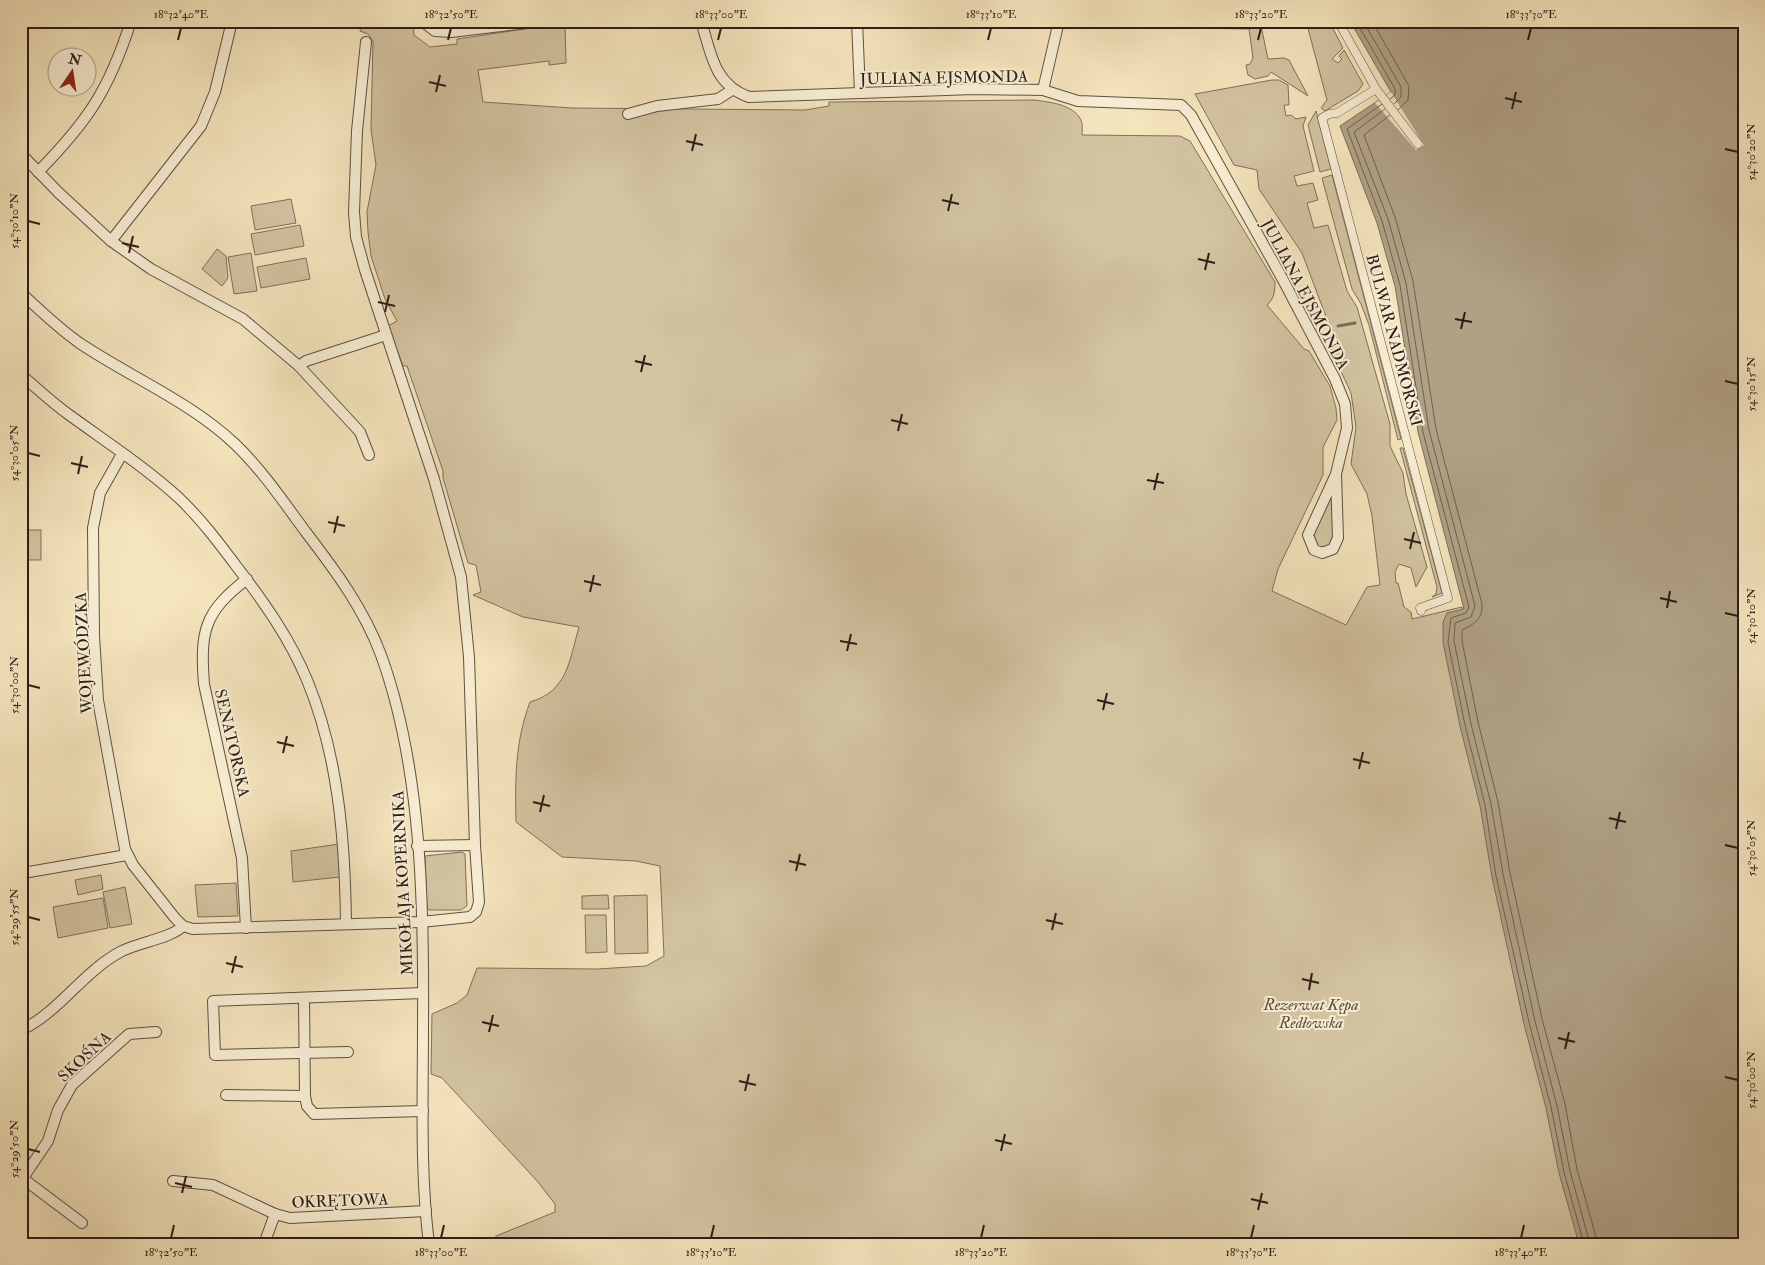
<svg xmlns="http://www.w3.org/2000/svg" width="1765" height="1265" font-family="'IM FELL Double Pica',serif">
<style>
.green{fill:#d3c3a1;stroke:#7f705d}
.water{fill:#b0a185;stroke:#7b6d5a}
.pier{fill:#f5e5bd}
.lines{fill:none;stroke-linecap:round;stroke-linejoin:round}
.shore{stroke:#6e604f;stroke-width:1}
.stream{stroke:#7b6d5a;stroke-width:3}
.pedestrian-casing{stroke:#5e5042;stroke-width:9}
.minor-casing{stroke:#5e5042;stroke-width:12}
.tertiary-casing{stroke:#5e5042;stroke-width:14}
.pedestrian{stroke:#f8eed4;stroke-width:8}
.minor{stroke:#f8eed4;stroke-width:10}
.tertiary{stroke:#f8eed4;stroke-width:12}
.ticks{fill:none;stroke:#2b1e19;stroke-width:2}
.labels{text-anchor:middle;stroke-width:4;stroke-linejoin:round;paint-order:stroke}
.street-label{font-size:16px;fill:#2b1e19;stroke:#f8eed4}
.park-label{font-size:16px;font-style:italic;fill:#5d5042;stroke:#f8eed4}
.neatline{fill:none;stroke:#2b1e19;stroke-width:2}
.ticks-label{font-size:12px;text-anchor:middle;fill:#2b1e19}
</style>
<rect width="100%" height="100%" fill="#f5e5bd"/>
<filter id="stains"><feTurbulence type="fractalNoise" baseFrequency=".004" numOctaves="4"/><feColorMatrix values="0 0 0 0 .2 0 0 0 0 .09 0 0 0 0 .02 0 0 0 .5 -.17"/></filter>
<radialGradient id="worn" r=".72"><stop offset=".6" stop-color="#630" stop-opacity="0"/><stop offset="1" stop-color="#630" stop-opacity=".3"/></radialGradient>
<!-- green -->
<g class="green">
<path d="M362 21H413L414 35 430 47 457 44V39L565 23 566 63 549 65V61L478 70 483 102 572 108 805 110 829 106V102L1034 100C1049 102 1073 104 1081 120 1083 124 1082 131 1082 135L1180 136 1190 141 1275 282C1275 292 1274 299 1267 305L1304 349 1309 351 1330 386 1336 408 1337 420 1323 447V475L1278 569 1272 591 1346 625 1367 587 1380 585 1372 516 1367 494 1351 464 1356 427 1351 393 1332 352 1327 319 1302 253 1259 189 1257 170 1234 165 1195 94 1272 80H1279L1288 85 1289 105H1284L1286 116 1291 115 1296 119 1306 117 1303 126 1314 171 1294 176 1297 186 1313 183 1318 200 1307 203 1314 228 1328 225 1347 291 1357 307 1390 424V446L1403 473 1406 494 1427 567 1416 587 1411 568 1399 564 1395 572 1396 583H1398L1404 607 1411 612 1412 619 1462 607 1470 697 1592 1244H493L496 1236 555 1212V1204L538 1182 442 1078 431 1074 432 1014 457 1003 467 995 477 968 597 969 646 966 664 956 660 866 636 861 562 857 516 822C515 780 515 742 530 702 568 691 569 661 579 627L523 617 473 595 481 592 476 565 468 563 443 478V471L407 366H403L388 326 397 321 385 299 371 256 368 232 367 212 376 165 371 129 373 41 368 34 360 31Z"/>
<polygon points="1066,21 1260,21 1268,59 1284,58 1289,60 1308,96 1271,72 1268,76 1255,79 1248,75 1246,65 1250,64 1253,58 1249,29 1064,26"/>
<polygon points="1306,21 1329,21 1343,48 1332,59 1338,63 1342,59 1339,56 1344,50 1363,84 1358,91 1325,111 1321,108 1327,100"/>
<polygon points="1316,111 1331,169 1320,172 1308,125"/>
<polygon points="1332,175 1401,439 1398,440 1369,325 1361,304 1352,289 1322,178"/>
<polygon points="291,199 296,223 255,230 251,206"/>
<polygon points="300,225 304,246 255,255 251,234"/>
<polygon points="217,249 226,256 228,278 222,286 202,269"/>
<polygon points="251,253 257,291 234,294 228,257"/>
<polygon points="306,258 310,279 261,288 257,267"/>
<polygon points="1400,448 1403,448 1442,593 1432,597 1436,594 1437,587"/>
<polygon points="1332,491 1334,538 1331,545 1323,549 1316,546 1313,534"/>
<rect x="21" y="530" width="20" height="30"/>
<polygon points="339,844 340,877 293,882 291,851"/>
<polygon points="462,852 465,854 467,906 461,910 429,910 427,908 425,856"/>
<polygon points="101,875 103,889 78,895 75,880"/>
<polygon points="236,883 238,916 198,917 195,885"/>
<polygon points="125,887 132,924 110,928 103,892"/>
<polygon points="608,895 609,909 582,909 582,896"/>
<polygon points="647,895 648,953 615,954 614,896"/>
<polygon points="103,898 108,928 58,938 53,907"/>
<polygon points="585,915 606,915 607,952 586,953"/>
</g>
<!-- water -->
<polygon class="water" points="1350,21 1744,21 1744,1244 1579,1244 1559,1173 1546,1108 1524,1024 1492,877 1480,806 1460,726 1443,642 1443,622 1447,613 1464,609 1418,432 1395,286 1377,223 1340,126 1391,92"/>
<!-- pier -->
<polygon class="pier" points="1391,92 1424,145 1416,150 1375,103"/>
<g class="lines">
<!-- shore -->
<g class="shore">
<polyline points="1356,21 1395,89 1395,95 1390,99"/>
<polyline points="1363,21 1401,87 1401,97 1394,104"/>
<polyline points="1372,21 1409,86 1408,100 1398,110"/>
<polyline points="1382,104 1347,129 1382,221 1400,285 1423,432 1469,607 1466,613 1451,618 1448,642 1465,725 1485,805 1496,876 1529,1022 1551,1107 1564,1172 1584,1244"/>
<polyline points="1385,109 1354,132 1388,219 1406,283 1429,430 1475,606 1471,617 1455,623 1454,641 1471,724 1491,804 1503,874 1535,1021 1557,1106 1570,1171 1590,1244"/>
<path d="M1390 115 1364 135 1395 217 1413 281 1436 429 1482 604C1483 620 1474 624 1462 630V641L1478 722 1498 802 1510 873 1542 1019 1565 1104 1577 1169 1598 1244"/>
</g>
<!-- stream -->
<polyline class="stream" points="1338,326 1355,323"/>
<!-- pedestrian casing -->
<g class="pedestrian-casing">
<g id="pedestrian">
<polyline points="1338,21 1376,89 1418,144"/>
<polyline points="1376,89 1337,113 1329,114 1322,118 1448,598 1420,608 1421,611"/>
</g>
</g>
<!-- minor casing -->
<g class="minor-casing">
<g id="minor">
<polyline points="422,21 435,31 451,32 544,21"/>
<path d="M701 21C711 53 714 85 749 97L974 89 1043 90 1078 101 1181 105 1191 115 1282 278 1335 379 1345 404 1347 428 1336 474 1338 538 1333 549 1322 553 1314 550 1308 535 1336 474"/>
<polyline points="857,21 860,93"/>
<polyline points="1043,90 1059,21"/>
<polyline points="628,114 657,106 718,99 732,90"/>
<polyline points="21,154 59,193 111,241 151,269 243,319 299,366 360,432 369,455"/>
<path d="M38 172C88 121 109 90 131 21"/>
<polyline points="111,241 201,126 215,92 232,21"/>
<path d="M21 293C40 310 59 329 81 344 132 378 189 401 235 444 262 470 283 501 305 531 335 570 364 609 381 655 422 768 424 906 423 1026 423 1098 420 1172 429 1244"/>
<polyline points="299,366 306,361 386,335"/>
<path d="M21 375C37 388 51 402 68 414 105 441 145 467 179 498 201 519 219 543 237 567 264 602 290 639 307 680 339 757 345 842 346 924"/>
<polyline points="122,454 100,493 93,528 94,636 98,700 125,849 133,865 175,918 183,926 193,929 421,922 470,917 476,912 479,902 475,845 469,657 461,577 434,479 365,270 356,237 354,212 357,131 366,42"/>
<polyline points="417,846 475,845"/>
<polyline points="21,869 29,872 127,855"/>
<path d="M246 928 242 858 204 684C200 631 204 612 247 579"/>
<polyline points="304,999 305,1096 307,1106 314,1114 423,1111"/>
<path d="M21 1030C56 1015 83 972 120 952 138 942 170 939 183 926"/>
<polyline points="348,1052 215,1055 213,1001 423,993"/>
<polyline points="226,1095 305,1096"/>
<polyline points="21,1177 82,1223"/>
<polyline points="23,1178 48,1141 58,1110 72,1085 129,1034 156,1032"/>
<polyline points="173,1181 213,1185 275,1214 290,1218 426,1211"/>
<polyline points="264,1244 275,1214"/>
</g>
</g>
<!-- tertiary casing -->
<g class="tertiary-casing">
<polyline id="tertiary" points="21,24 23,21"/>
</g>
<!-- pedestrian -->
<use href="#pedestrian" class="pedestrian"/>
<!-- minor -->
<use href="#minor" class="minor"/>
<!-- tertiary -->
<use href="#tertiary" class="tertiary"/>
</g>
<!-- ticks -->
<path class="ticks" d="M178 40 181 28M448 40 451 28M718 40 721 28M988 40 991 28M1258 40 1261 28M1528 40 1531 28M429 82 446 86M436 92 440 75M1505 98 1522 102M1512 109 1516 92M686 141 703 145M1725 149 1738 152M692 151 696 134M942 200 959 204M948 211 952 194M28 221 40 224M122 243 139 247M129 253 133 236M1198 259 1215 263M1205 270 1209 253M378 302 395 306M385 312 389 295M1455 319 1472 322M1461 329 1465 312M635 361 652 365M641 372 645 355M1725 381 1738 384M891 420 908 424M898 431 902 414M28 453 40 456M71 463 88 467M78 474 82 456M1147 480 1164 483M1154 490 1158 473M328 522 345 526M334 533 338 516M1404 539 1421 543M1410 549 1414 532M584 581 601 585M590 592 594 575M1660 598 1677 602M1667 608 1670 591M1725 613 1738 616M840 641 857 644M847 651 851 634M28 685 40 688M1097 700 1114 704M1103 710 1107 693M277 742 294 746M283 753 287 736M1353 759 1370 763M1359 769 1363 752M533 802 550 806M540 812 544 795M1609 818 1626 822M1616 829 1620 812M1725 845 1738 848M789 861 806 865M796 871 800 854M28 917 40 920M1046 920 1063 924M1052 930 1056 913M226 963 243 967M232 973 236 956M1302 979 1319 983M1309 990 1312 973M482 1022 499 1026M489 1032 493 1015M1558 1038 1575 1042M1565 1049 1569 1032M1725 1077 1738 1080M739 1081 756 1085M745 1091 749 1074M995 1140 1012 1144M28 1149 40 1152M1001 1151 1005 1134M175 1183 192 1187M182 1193 186 1176M1251 1199 1268 1203M1258 1210 1262 1193M171 1238 174 1225M441 1238 444 1225M711 1238 714 1225M981 1238 984 1225M1251 1238 1254 1225M1521 1238 1524 1225"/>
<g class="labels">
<!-- street labels -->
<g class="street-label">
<text transform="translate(944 77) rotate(-1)" y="6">JULIANA EJSMONDA</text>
<text transform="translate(1306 294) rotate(62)" y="6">JULIANA EJSMONDA</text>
<text transform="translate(1395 340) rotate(75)" y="6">BULWAR NADMORSKI</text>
<text transform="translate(83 653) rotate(-93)" y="6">WOJEWÓDZKA</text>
<text transform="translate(233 743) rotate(77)" y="6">SENATORSKA</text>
<text transform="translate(402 883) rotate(-93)" y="6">MIKOŁAJA KOPERNIKA</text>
<text transform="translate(84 1056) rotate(-43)" y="6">SKOŚNA</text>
<text transform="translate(340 1200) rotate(-2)" y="6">OKRĘTOWA</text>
</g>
<!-- park labels -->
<g class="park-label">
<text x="1311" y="1010">Rezerwat Kępa<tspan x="1311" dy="18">Redłowska</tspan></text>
</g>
</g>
<!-- margin -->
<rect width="1765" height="1265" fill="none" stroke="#f5e5bd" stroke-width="55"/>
<!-- north arrow -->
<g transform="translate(72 72) rotate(13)"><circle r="24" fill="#f8eed4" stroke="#a69b89"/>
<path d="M0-4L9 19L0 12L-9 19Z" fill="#8f2418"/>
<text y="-8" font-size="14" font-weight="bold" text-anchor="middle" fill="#2b1e19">N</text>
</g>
<rect x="28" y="28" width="1710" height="1210" class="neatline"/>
<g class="ticks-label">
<text x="181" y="18">18°32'40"E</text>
<text x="451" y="18">18°32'50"E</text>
<text x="721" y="18">18°33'00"E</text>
<text x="991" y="18">18°33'10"E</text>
<text x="1261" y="18">18°33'20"E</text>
<text x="1531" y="18">18°33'30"E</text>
<text transform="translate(1751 152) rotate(-90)" y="4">54°30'20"N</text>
<text transform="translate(14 221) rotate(-90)" y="4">54°30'10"N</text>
<text transform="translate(1751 384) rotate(-90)" y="4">54°30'15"N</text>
<text transform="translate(14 453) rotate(-90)" y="4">54°30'05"N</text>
<text transform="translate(1751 616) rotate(-90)" y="4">54°30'10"N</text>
<text transform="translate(14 685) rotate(-90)" y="4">54°30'00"N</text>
<text transform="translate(1751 848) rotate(-90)" y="4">54°30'05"N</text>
<text transform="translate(14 917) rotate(-90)" y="4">54°29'55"N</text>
<text transform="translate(1751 1080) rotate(-90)" y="4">54°30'00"N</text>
<text transform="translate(14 1149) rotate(-90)" y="4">54°29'50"N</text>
<text x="171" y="1256">18°32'50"E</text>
<text x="441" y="1256">18°33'00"E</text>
<text x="711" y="1256">18°33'10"E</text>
<text x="981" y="1256">18°33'20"E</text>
<text x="1251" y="1256">18°33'30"E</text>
<text x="1521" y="1256">18°33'40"E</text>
</g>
<rect width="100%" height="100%" filter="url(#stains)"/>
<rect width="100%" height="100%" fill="url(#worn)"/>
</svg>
